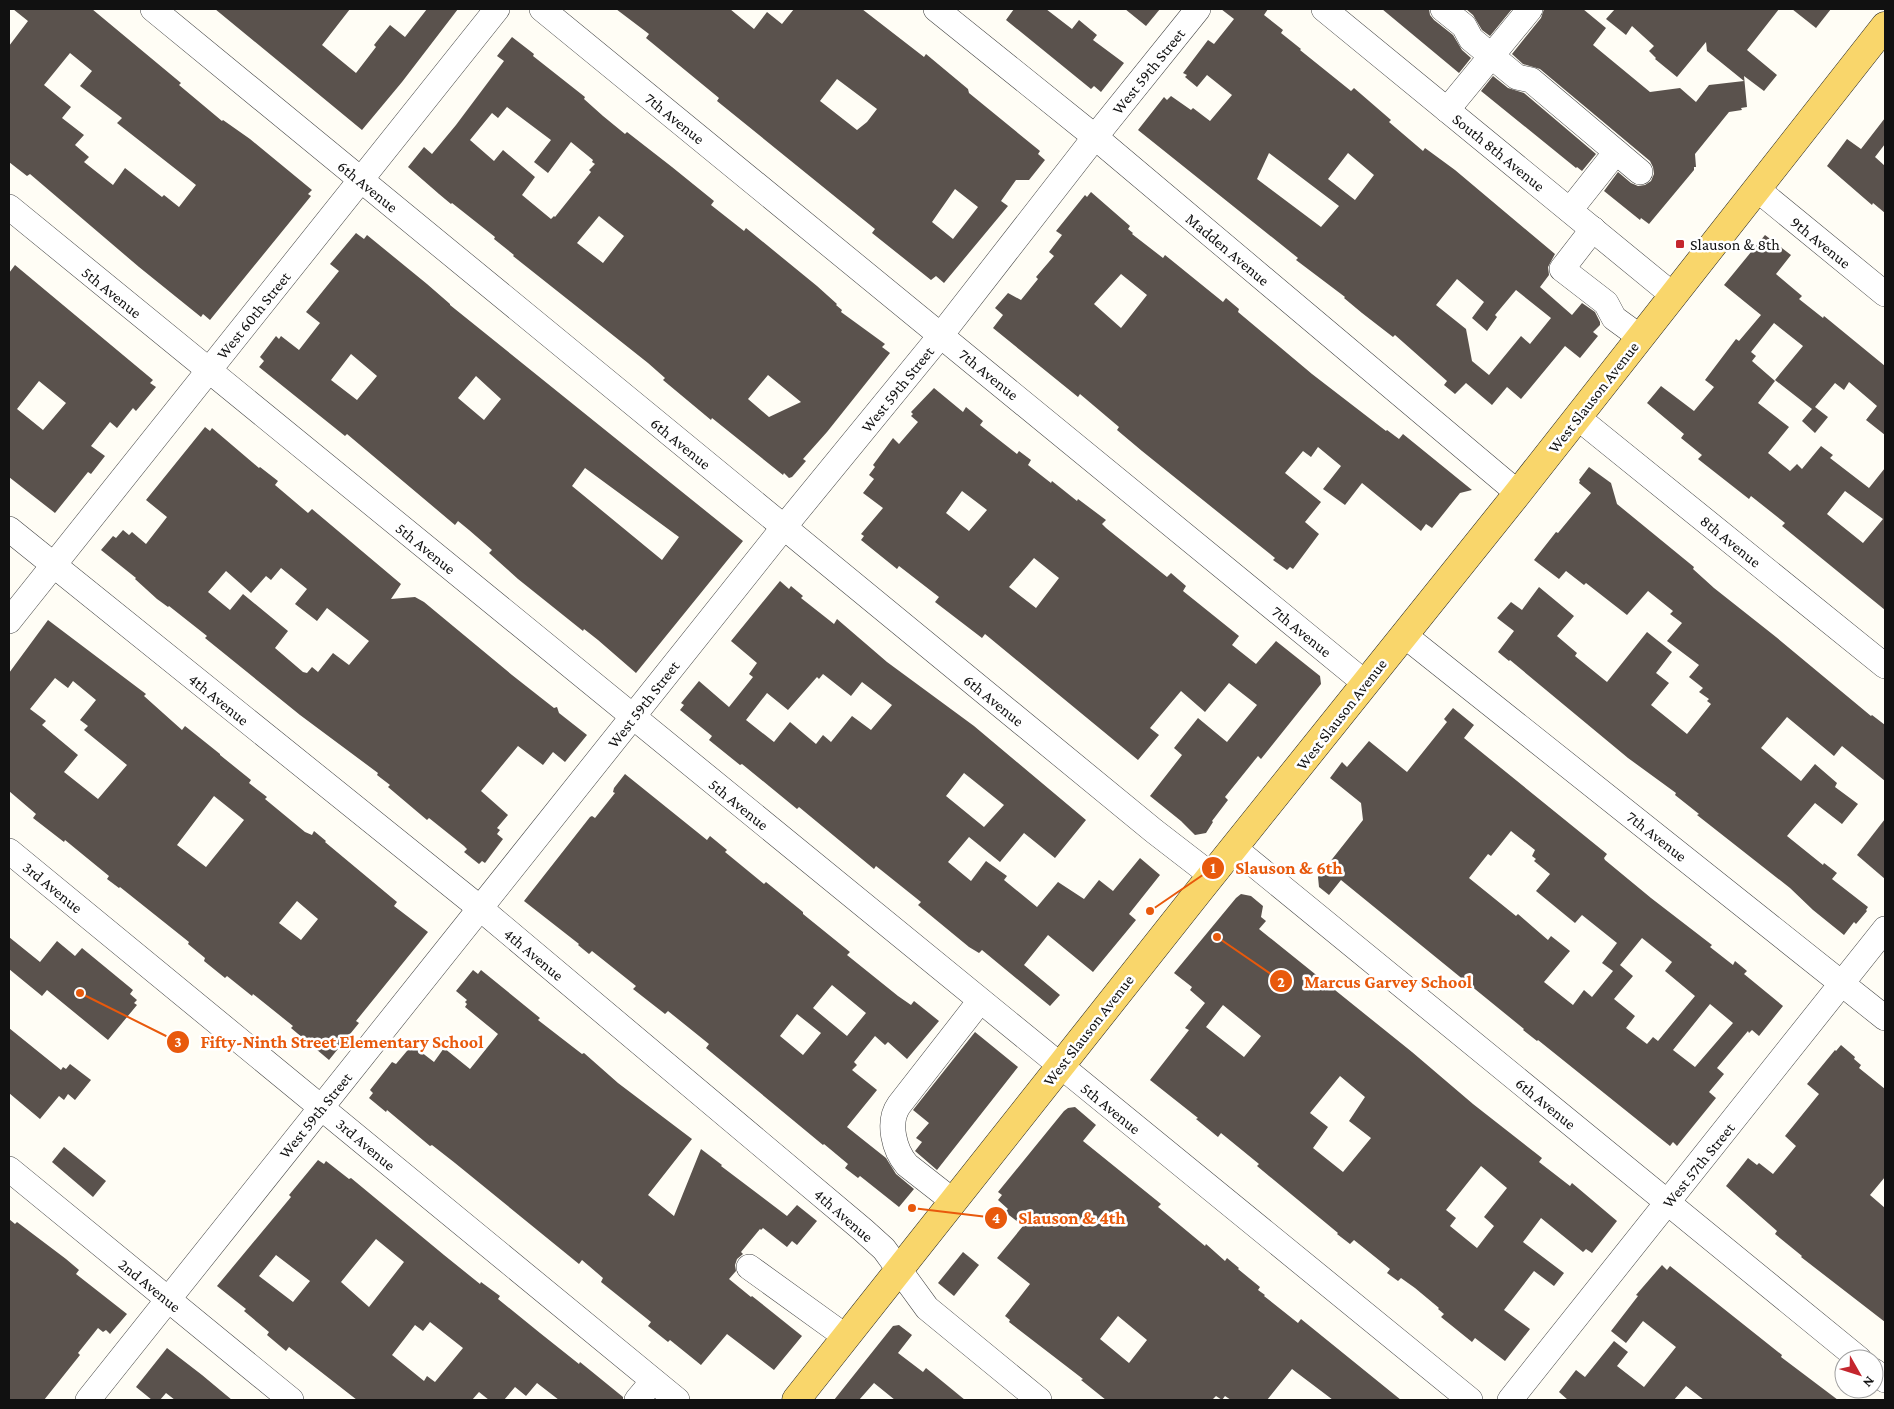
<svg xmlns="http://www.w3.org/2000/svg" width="1894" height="1409" font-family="'Crimson Pro',serif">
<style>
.building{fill:#5a524d;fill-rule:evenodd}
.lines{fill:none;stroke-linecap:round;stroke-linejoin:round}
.minor-casing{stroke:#444;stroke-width:26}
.major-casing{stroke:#222;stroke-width:29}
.minor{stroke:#fff;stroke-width:25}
.major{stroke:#f9d66b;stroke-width:28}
.poi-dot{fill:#c4262e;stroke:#fff;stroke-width:2}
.labels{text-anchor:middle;stroke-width:5;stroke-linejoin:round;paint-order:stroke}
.street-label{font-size:16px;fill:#111;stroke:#fff}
.poi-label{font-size:16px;fill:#111;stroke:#fff;text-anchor:start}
.leader{fill:none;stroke:#e8590c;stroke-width:2}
.callout-dot{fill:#e8590c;stroke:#fff;stroke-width:2}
.mark-label{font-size:15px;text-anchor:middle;font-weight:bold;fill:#fff}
.callout-label{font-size:18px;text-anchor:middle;font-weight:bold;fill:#e8590c;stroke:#fff;stroke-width:5;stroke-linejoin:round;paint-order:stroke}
</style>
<rect width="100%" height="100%" fill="#fffdf5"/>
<!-- building -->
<g class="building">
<path d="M13 9H92L181 83 179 85 222 121 223 120 250 139 312 190 308 194 311 196 210 320 203 314 201 317 139 267 30 174 27 176 9 162V46L28 21ZM70 53 92 71 80 86 122 118 117 123 196 185 179 207 164 195 162 197 125 168 113 185 84 162 89 157 75 145 84 135 62 118 71 107 44 85Z"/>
<polygon points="215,9 350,9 322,45 356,73 376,47 374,45 390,25 405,37 427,9 458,9 402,82 362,130"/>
<path d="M616 9H730L754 29 767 12 782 24 794 9H862L924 57 926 54 968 89 969 93 1040 151 1038 154 1045 160 1029 180H1016L1001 201 1008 206 944 283 936 276 931 280 872 233 875 229 717 101 719 98 646 38 649 34ZM837 79 877 109 867 122 857 130 820 101ZM955 189 978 207 953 239 932 222Z"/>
<polygon points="1014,9 1046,9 1072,29 1079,20 1097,35 1093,40 1124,63 1101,92 1094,86 1091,89 1006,20"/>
<polygon points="1125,9 1160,9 1146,26"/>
<path d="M1221 9H1268L1264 15 1283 30 1281 33 1301 49 1300 50 1351 91 1354 88 1391 120 1389 122 1423 151 1425 148 1455 170 1555 254 1548 267 1549 275 1540 287 1572 315 1582 303 1595 312 1600 322V325L1593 332 1598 336 1580 358 1565 346 1521 399 1507 387 1492 405 1466 383 1455 394 1444 385 1447 381 1395 335 1393 337 1362 313 1344 298 1345 297 1296 260 1298 258 1138 130 1164 97 1167 100 1171 96 1191 110 1193 108 1210 121 1232 95 1207 75 1197 87 1185 77 1187 75 1183 73 1208 40 1214 44 1234 19ZM1269 153 1339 206 1321 227 1257 179ZM1348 153 1374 175 1355 200 1328 179ZM1457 279 1484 302 1472 318 1487 331 1497 317 1495 315 1516 290 1551 318 1530 344 1521 336 1489 375 1472 361 1466 329 1436 305Z"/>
<polygon points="1382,9 1429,9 1430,15 1434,20 1453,35 1462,50 1471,58 1459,73"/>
<polygon points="1466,9 1512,9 1490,36 1482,30 1473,15"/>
<polygon points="1544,9 1583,9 1606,28 1593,45 1650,92 1680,88 1696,102 1709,85 1744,81 1707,51 1706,42 1677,77 1655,59 1656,58 1649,51 1654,46 1632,26 1626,35 1606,19 1615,9 1779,9 1747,50 1777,75 1764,91 1744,76 1747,107 1741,108 1742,110 1729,112 1695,154 1696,167 1694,167 1694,170 1649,224 1641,218 1640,220 1604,191 1618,172 1631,183 1638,186 1645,185 1651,181 1654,174 1653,167 1650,161 1540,69 1523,64 1512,54 1541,18"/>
<polygon points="1792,9 1831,9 1816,28"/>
<path d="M512 37 534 54 533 56 585 97 584 99 603 116 625 134 627 132 672 167 714 201 711 205 744 231 746 228 817 286 837 304 836 305 842 310 841 312 885 344 882 347 890 353 827 432 803 459 806 461 792 477 789 478 784 473 783 475 712 418 711 420 663 380 665 378 648 363 513 256 514 255 494 239 495 237 452 203 451 204 439 194 408 167 424 147 432 154 456 125 504 61 497 56ZM507 107 551 140 534 162 548 173 571 142 593 160 592 162 595 164 589 170 591 172 555 217 554 216 551 219 522 195 535 177 503 150 494 161 470 140 492 113 498 118ZM599 216 624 236 603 263 577 243ZM768 375 801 402 769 417 748 399Z"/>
<polygon points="1493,76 1508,88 1524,93 1596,154 1582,171 1577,167 1576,168 1481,91"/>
<polygon points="1885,118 1885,144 1875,157 1885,166 1885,213 1873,203 1872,205 1827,166 1847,139 1861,149"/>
<path d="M1091 192 1130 226 1128 229 1133 233 1132 234 1163 258 1165 255 1223 302 1226 298 1239 309 1238 312 1312 374 1386 431 1387 430 1399 439 1403 434 1472 490 1460 493 1432 528 1426 524 1421 531 1362 483 1345 505 1323 489 1341 466 1318 447 1311 457 1303 451 1285 473 1321 502 1305 522 1319 534 1293 569 1290 567 1287 570 1273 560 1275 558 1142 451 1117 430 1119 427 1080 394 1078 397 993 328 1003 315 995 308 1008 293 1021 300 1038 279 1036 277 1054 256 1049 252 1062 235 1056 231 1085 195 1087 197ZM1121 274 1147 295 1121 328 1094 304Z"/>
<path d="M356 233 364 239 367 235 427 284 450 304V305L743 541 636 673 598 640 584 629 583 631 518 579 489 553 492 550 469 530 458 521 455 525 347 434 345 436 259 367 264 361 260 357 276 336 279 339 281 336 299 350 320 323 306 312 339 271 330 264ZM351 354 377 376 357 400 331 380ZM476 376 501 399 484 420 458 398ZM585 468 679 537 662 560 572 486Z"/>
<path d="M1765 235 1791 255 1776 274 1802 296 1799 299 1823 318 1824 316 1885 366V435L1866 420 1877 406 1849 382 1844 390 1835 383 1815 407 1828 417 1815 433 1802 421 1812 409 1775 380 1803 346 1774 323 1751 352 1756 356 1752 361 1775 381 1758 403 1789 427 1768 453 1790 471 1797 464 1802 469 1821 446 1833 455 1830 458 1869 488 1885 468V610L1782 526 1785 523 1751 496 1749 499 1698 459 1702 455 1681 438 1684 434 1647 403 1661 386 1694 411 1714 387 1705 380 1736 339 1739 341 1761 315 1724 285ZM1845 491 1883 519 1863 543 1827 514Z"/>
<path d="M15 265 153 380 150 383 156 387 136 411 133 408 117 428 110 422 91 446 105 456 91 474 88 472 55 513 9 477V273ZM39 381 66 403 43 430 17 409Z"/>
<path d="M934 388 963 412 966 407 983 421 980 425 1017 454 1019 451 1031 460 1028 465 1051 483 1052 481 1077 501 1078 499 1106 520 1102 524 1106 528 1167 577 1171 573 1186 586 1183 591 1239 636 1232 645 1256 664 1276 641 1320 676 1321 684 1261 759 1258 756 1225 797 1228 800 1212 821 1213 822 1206 833 1195 835 1181 821 1150 796 1182 755 1174 748 1198 718 1227 742 1257 705 1229 683 1205 712 1181 691 1150 728 1159 735 1138 760 985 634 982 638 935 602 939 597 899 566 897 569 861 540 864 536 861 534 883 508 863 493 874 479 869 475 875 467 873 465 893 438 899 444 918 422 911 416 913 414 911 412ZM962 491 987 510 969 531 946 513ZM1034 558 1059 578 1036 608 1009 587Z"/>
<path d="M205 427 210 431 212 428 259 468 260 467 278 481 275 485 308 513 312 509 401 584 391 599 415 597 424 602 512 675 554 708 557 707 559 713 587 735 565 762 553 752 543 765 518 746 481 791 508 815 497 828 500 830 497 834 503 839 485 863 482 861 479 864 464 852 467 849 464 846 429 818 427 820 388 787 390 785 377 775 378 773 300 715 205 638 207 636 169 606 168 607 157 599 135 579 136 578 101 550 113 536 116 538 123 530 129 535 132 532 146 544 167 517 146 500ZM281 568 307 589 295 604 317 621 327 608 369 641 349 665 333 653 318 672 312 667 307 673 303 672 275 648 288 631 243 594 230 610 208 592 226 571 251 593 266 576 271 580Z"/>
<polygon points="1589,467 1611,483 1617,504 1694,567 1693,569 1714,588 1776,637 1871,716 1872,715 1885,725 1885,781 1842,746 1834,756 1787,717 1761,748 1801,781 1815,764 1837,783 1835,787 1858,804 1842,824 1815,803 1787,836 1823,865 1824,863 1837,873 1832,879 1868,907 1866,910 1867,911 1856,924 1854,922 1844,935 1813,910 1790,888 1697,815 1699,814 1675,795 1676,793 1628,758 1510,660 1509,661 1498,652 1514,631 1497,618 1511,602 1522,610 1539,587 1574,616 1557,636 1577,653 1575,656 1607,682 1647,632 1672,652 1656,673 1669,683 1651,705 1687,734 1711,704 1707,701 1709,699 1699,692 1703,688 1689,677 1699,665 1667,641 1682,623 1670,614 1673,611 1648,591 1627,615 1586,583 1584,585 1566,571 1559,579 1534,560 1556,532 1558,533 1591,493 1579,483 1580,481 1579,480"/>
<path d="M780 581 789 589 791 586 803 596 801 598 834 624 837 619 887 662 974 726 1086 820 1055 858 1024 833 1000 862 969 837 948 862 971 881 986 861 1007 876 1004 880 1037 907 1058 882 1084 899 1099 880 1113 891 1140 858 1160 875 1129 914 1136 920 1093 972 1048 935 1024 965 1060 995 1050 1006 982 950 979 953 969 947 918 905 921 902 876 866 874 869 799 807 797 809 742 764 740 765 709 740 712 736 680 710 684 705 681 703 699 681 729 707 753 677 749 674 757 663 731 641ZM823 674 851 696 862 682 892 705 871 730 852 716 831 742 823 735 816 744 790 722 774 742 746 720 767 693 788 710 817 677 819 679ZM964 773 1004 805 984 827 946 796Z"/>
<path d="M48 620 146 694 144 696 182 730 185 726 220 754V755L251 780 249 783 267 797 265 799 305 832 312 835 314 831 326 841 325 842 397 902 394 906 428 932 356 1021 359 1023 329 1060 291 1028 293 1026 253 994 252 996 227 976 225 978 204 961 205 958 188 944 189 942 120 887 119 888 107 879 109 876 65 840 64 842 33 818 36 814 9 791V673ZM55 678 68 688 73 681 96 700 80 720 88 726 84 730 127 765 98 799 64 772 78 755 42 725 46 721 30 709ZM214 796 244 820 206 867 177 845ZM297 901 318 919 301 940 279 923Z"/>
<path d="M1453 708 1474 725 1464 738 1607 854 1604 858 1605 860 1651 898 1712 945 1710 947 1733 965 1735 961 1747 971 1744 974 1783 1006 1759 1036 1752 1030 1749 1033 1748 1031 1717 1068 1724 1074 1709 1092 1716 1098 1677 1146 1673 1142 1670 1146 1538 1040 1537 1041 1523 1030 1524 1029 1341 880 1329 895 1319 887 1318 877 1363 820 1361 803 1330 778 1342 762 1347 767 1369 741 1407 772 1447 722 1444 719ZM1511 831 1535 850 1532 856 1536 859 1534 861 1550 874 1536 891 1575 923 1582 915 1617 943 1602 963 1613 971 1592 997 1584 990 1573 1005 1544 982 1570 951 1551 936 1548 940 1518 914 1516 916 1469 878 1488 854 1491 856ZM1642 938 1672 962 1665 971 1695 996 1658 1041 1653 1037 1647 1044 1626 1028 1635 1016 1614 999 1633 976 1620 965ZM1710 1004 1733 1023 1695 1067 1673 1050Z"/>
<path d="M625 774 707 840 710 836 727 850 725 852 764 884 766 882 803 912V914L850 952 847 955 898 996 911 1005 914 1001 939 1021 907 1059 888 1042 885 1045 875 1036 854 1062 857 1065 852 1070 877 1090 847 1127 886 1158 896 1174 914 1189 899 1207 860 1176 858 1178 845 1168 848 1164 824 1144 823 1145 706 1048 709 1044 668 1011 665 1014 633 989 636 986 592 951 589 954 578 945 579 944 524 901 590 817 592 816 595 818 615 793 613 792 614 788ZM832 985 866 1013 847 1036 813 1008ZM797 1014 821 1033 803 1055 780 1036Z"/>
<polygon points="1885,819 1885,879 1857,855"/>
<path d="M1241 894 1251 896 1263 906 1261 917 1266 921 1259 929 1412 1052 1473 1104 1542 1158 1539 1162 1570 1186 1572 1183 1617 1221 1592 1253 1586 1249 1583 1252 1541 1218 1523 1242 1564 1273 1554 1286 1534 1271 1504 1310 1530 1329 1505 1361 1475 1338 1472 1342 1441 1317 1444 1314 1438 1309 1439 1308 1415 1288 1401 1278 1398 1281 1387 1273 1390 1269 1354 1240 1350 1244 1337 1234 1338 1233 1257 1166 1259 1164 1221 1133 1218 1137 1196 1119 1198 1118 1150 1080 1189 1030 1185 1028 1205 1003 1190 990 1192 987 1174 973 1236 898ZM1223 1005 1261 1036 1244 1057 1206 1027ZM1340 1076 1365 1097 1349 1121 1371 1138 1343 1172 1313 1148 1328 1127 1310 1113ZM1481 1166 1507 1188 1484 1217 1494 1226 1477 1248 1450 1226 1456 1218 1446 1210Z"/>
<polygon points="9,937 40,962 57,941 75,956 82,948 133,990 130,994 137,1000 134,1003 137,1005 108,1040 47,990 42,996 9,969"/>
<polygon points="473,970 478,974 481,970 540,1018 538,1020 582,1054 584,1053 618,1083 692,1139 648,1195 674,1216 701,1149 722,1165 721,1166 787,1216 797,1205 817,1221 797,1245 792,1241 787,1247 763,1228 761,1230 760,1229 741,1252 743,1254 737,1259 735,1265 736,1271 729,1279 751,1297 752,1296 802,1336 774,1370 727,1334 701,1365 670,1340 668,1342 648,1326 651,1322 601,1282 603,1278 582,1260 579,1264 455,1163 432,1145 430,1146 387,1110 386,1112 369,1098 373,1093 370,1090 392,1062 396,1064 412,1045 434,1062 444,1048 470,1069 498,1034 465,1007 467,1004 465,1002 467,1000 456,991"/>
<polygon points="9,1028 61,1070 63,1067 66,1069 70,1064 91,1080 75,1100 68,1094 64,1100 59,1096 40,1119 9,1093"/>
<polygon points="975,1032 1018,1067 937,1170 915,1151 922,1142 916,1138 929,1123 913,1110"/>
<polygon points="1841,1045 1855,1057 1854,1059 1861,1065 1859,1068 1885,1089 1885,1177 1870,1195 1885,1208 1885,1322 1801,1257 1802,1256 1775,1234 1777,1231 1726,1186 1748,1158 1757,1165 1759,1163 1773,1174 1796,1146 1785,1136 1819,1094 1807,1084 1835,1050 1836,1051"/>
<path d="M1075 1107 1096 1125 1083 1141 1161 1204 1158 1207 1205 1246 1206 1244 1225 1261 1227 1258 1239 1268 1238 1269 1260 1287 1258 1290 1265 1295 1264 1296 1298 1323 1301 1319 1401 1400H1333L1292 1369 1267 1400H1231L1225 1396 1222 1400 1216 1396 1212 1400H1106L1081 1380 1083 1379 1009 1322 1010 1320 1005 1316 1030 1284 997 1258 1023 1226 1005 1212 1008 1209 998 1200 1002 1195 998 1192 1064 1111 1068 1108ZM1118 1316 1147 1340 1129 1363 1100 1339Z"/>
<polygon points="64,1147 106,1181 93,1197 52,1162"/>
<path d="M318 1160 324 1164 326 1161 349 1179 351 1178 444 1255 480 1284 481 1282 500 1296 498 1299 540 1333 579 1364 580 1362 623 1397V1400H559L537 1383 526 1396 515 1387 504 1400H489L479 1392 472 1400H357L289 1347 286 1351 267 1335 269 1332 244 1311 246 1309 217 1286 291 1197 289 1195ZM376 1239 404 1262 369 1307 341 1282ZM276 1255 310 1281 293 1302 259 1276ZM430 1322 463 1348 435 1382 427 1376 424 1381 392 1355 415 1325 423 1331Z"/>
<polygon points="9,1219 15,1224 17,1222 66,1259 79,1270 76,1274 127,1314 110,1334 106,1330 103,1332 98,1328 78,1353 80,1355 44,1400 9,1400"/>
<polygon points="963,1252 979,1265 954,1296 938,1283"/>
<polygon points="1662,1265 1667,1270 1670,1266 1782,1355 1781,1357 1838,1400 1704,1400 1686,1386 1674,1400 1568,1400 1559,1392 1576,1370 1585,1377 1614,1341 1628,1352 1617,1366 1644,1387 1676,1347 1643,1321 1626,1343 1611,1331 1638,1296 1636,1295"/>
<polygon points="899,1325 912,1335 898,1353 923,1372 926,1368 965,1400 895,1400 874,1383 859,1400 834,1400 893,1326"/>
<polygon points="167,1348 202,1375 232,1400 175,1400 166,1393 160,1400 152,1400 136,1387"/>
</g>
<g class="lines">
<!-- minor casing -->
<g class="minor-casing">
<g id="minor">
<polyline points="153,9 1154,831 1211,875"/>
<polyline points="542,9 1365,683"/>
<polyline points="936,9 1095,137 1518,493"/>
<polyline points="1324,9 1674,296"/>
<polyline points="1443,9 1464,26 1471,39 1517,77 1531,80 1640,172"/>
<polyline points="1447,110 1530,9"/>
<polyline points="1758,190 1885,294"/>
<polyline points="9,207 1470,1400"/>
<polyline points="1570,210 1616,152"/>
<polyline points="1593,229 1562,269 1606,303 1614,318 1640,337"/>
<polyline points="1577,417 1885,666"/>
<polyline points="9,529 481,909 863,1230 884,1249 927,1308 1039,1400"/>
<polyline points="9,621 497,9"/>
<polyline points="1404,635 1885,1018"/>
<polyline points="1234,848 1859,1359"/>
<polyline points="9,851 677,1400"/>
<polyline points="9,1169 291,1400"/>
<path d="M953 1201 907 1165C894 1150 887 1122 899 1105L980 1001"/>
<polyline points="749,1267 846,1337"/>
<polyline points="1874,1371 1885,1380"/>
<polyline points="88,1400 784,527 941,335 1095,137 1198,9"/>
<polyline points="637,1400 653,1381"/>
<polyline points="1510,1400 1885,929"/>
</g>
</g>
<!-- major casing -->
<g class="major-casing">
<polyline id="major" points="796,1400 1199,891 1518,493 1885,26"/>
</g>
<!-- minor -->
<use href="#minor" class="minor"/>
<!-- major -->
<use href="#major" class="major"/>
</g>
<!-- markers -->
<rect class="poi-dot" x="1675" y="239" width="10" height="10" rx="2.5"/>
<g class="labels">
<!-- street labels -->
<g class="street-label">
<text transform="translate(1148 71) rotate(-51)" y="6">West 59th Street</text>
<text transform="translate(675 118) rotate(39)" y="6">7th Avenue</text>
<text transform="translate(1499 152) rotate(39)" y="6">South 8th Avenue</text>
<text transform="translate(368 186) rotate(39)" y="6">6th Avenue</text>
<text transform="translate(1821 242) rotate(39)" y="6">9th Avenue</text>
<text transform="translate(1228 249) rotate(40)" y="6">Madden Avenue</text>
<text transform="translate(112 292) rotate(39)" y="6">5th Avenue</text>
<text transform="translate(253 315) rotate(-51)" y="6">West 60th Street</text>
<text transform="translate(989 374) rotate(39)" y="6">7th Avenue</text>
<text transform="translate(897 389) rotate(-51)" y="6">West 59th Street</text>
<text transform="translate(1593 397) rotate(-52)" y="6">West Slauson Avenue</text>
<text transform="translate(681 443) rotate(39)" y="6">6th Avenue</text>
<text transform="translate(1731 541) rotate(39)" y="6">8th Avenue</text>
<text transform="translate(426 548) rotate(39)" y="6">5th Avenue</text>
<text transform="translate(1302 631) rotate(39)" y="6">7th Avenue</text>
<text transform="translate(219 699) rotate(39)" y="6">4th Avenue</text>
<text transform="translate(994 700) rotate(39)" y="6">6th Avenue</text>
<text transform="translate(643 704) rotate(-52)" y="6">West 59th Street</text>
<text transform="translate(1341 714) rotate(-52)" y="6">West Slauson Avenue</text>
<text transform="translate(739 804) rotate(39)" y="6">5th Avenue</text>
<text transform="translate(1657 836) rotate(38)" y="6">7th Avenue</text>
<text transform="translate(53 887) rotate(39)" y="6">3rd Avenue</text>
<text transform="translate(534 954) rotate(40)" y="6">4th Avenue</text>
<text transform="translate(1088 1030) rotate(-52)" y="6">West Slauson Avenue</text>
<text transform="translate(1546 1103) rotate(39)" y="6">6th Avenue</text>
<text transform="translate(1111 1108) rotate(39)" y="6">5th Avenue</text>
<text transform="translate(315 1115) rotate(-51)" y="6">West 59th Street</text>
<text transform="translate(366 1144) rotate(40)" y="6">3rd Avenue</text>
<text transform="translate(1698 1165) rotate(-51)" y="6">West 57th Street</text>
<text transform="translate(844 1215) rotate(41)" y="6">4th Avenue</text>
<text transform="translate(150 1285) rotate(39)" y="6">2nd Avenue</text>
</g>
<!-- poi labels -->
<g class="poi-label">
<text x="1690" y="250">Slauson &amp; 8th</text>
</g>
</g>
<!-- callouts -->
<path class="leader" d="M1150 911L1213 868M1217 937L1281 981M80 993L178 1042M912 1208L996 1218"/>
<g class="callout-dot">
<circle cx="1150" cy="911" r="5"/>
<circle cx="1217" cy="937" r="5"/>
<circle cx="80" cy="993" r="5"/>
<circle cx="912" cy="1208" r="5"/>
<circle cx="1213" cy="868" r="12"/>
<circle cx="1281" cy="981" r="12"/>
<circle cx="178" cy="1042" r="12"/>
<circle cx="996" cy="1218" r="12"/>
</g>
<g class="mark-label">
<text x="1213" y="873">1</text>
<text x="1281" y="987">2</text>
<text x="178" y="1047">3</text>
<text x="996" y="1223">4</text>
</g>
<g class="callout-label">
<text x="1289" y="874">Slauson &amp; 6th</text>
<text x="1388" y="988">Marcus Garvey School</text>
<text x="342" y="1048">Fifty-Ninth Street Elementary School</text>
<text x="1072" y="1224">Slauson &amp; 4th</text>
</g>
<!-- border -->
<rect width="1894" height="1409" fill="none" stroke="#111111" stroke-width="20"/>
<!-- north arrow -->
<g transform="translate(1859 1374) rotate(129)"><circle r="24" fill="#ffffff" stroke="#a0a0a0"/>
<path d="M0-4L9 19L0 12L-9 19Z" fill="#c4262e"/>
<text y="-8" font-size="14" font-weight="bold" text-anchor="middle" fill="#111111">N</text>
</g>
</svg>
